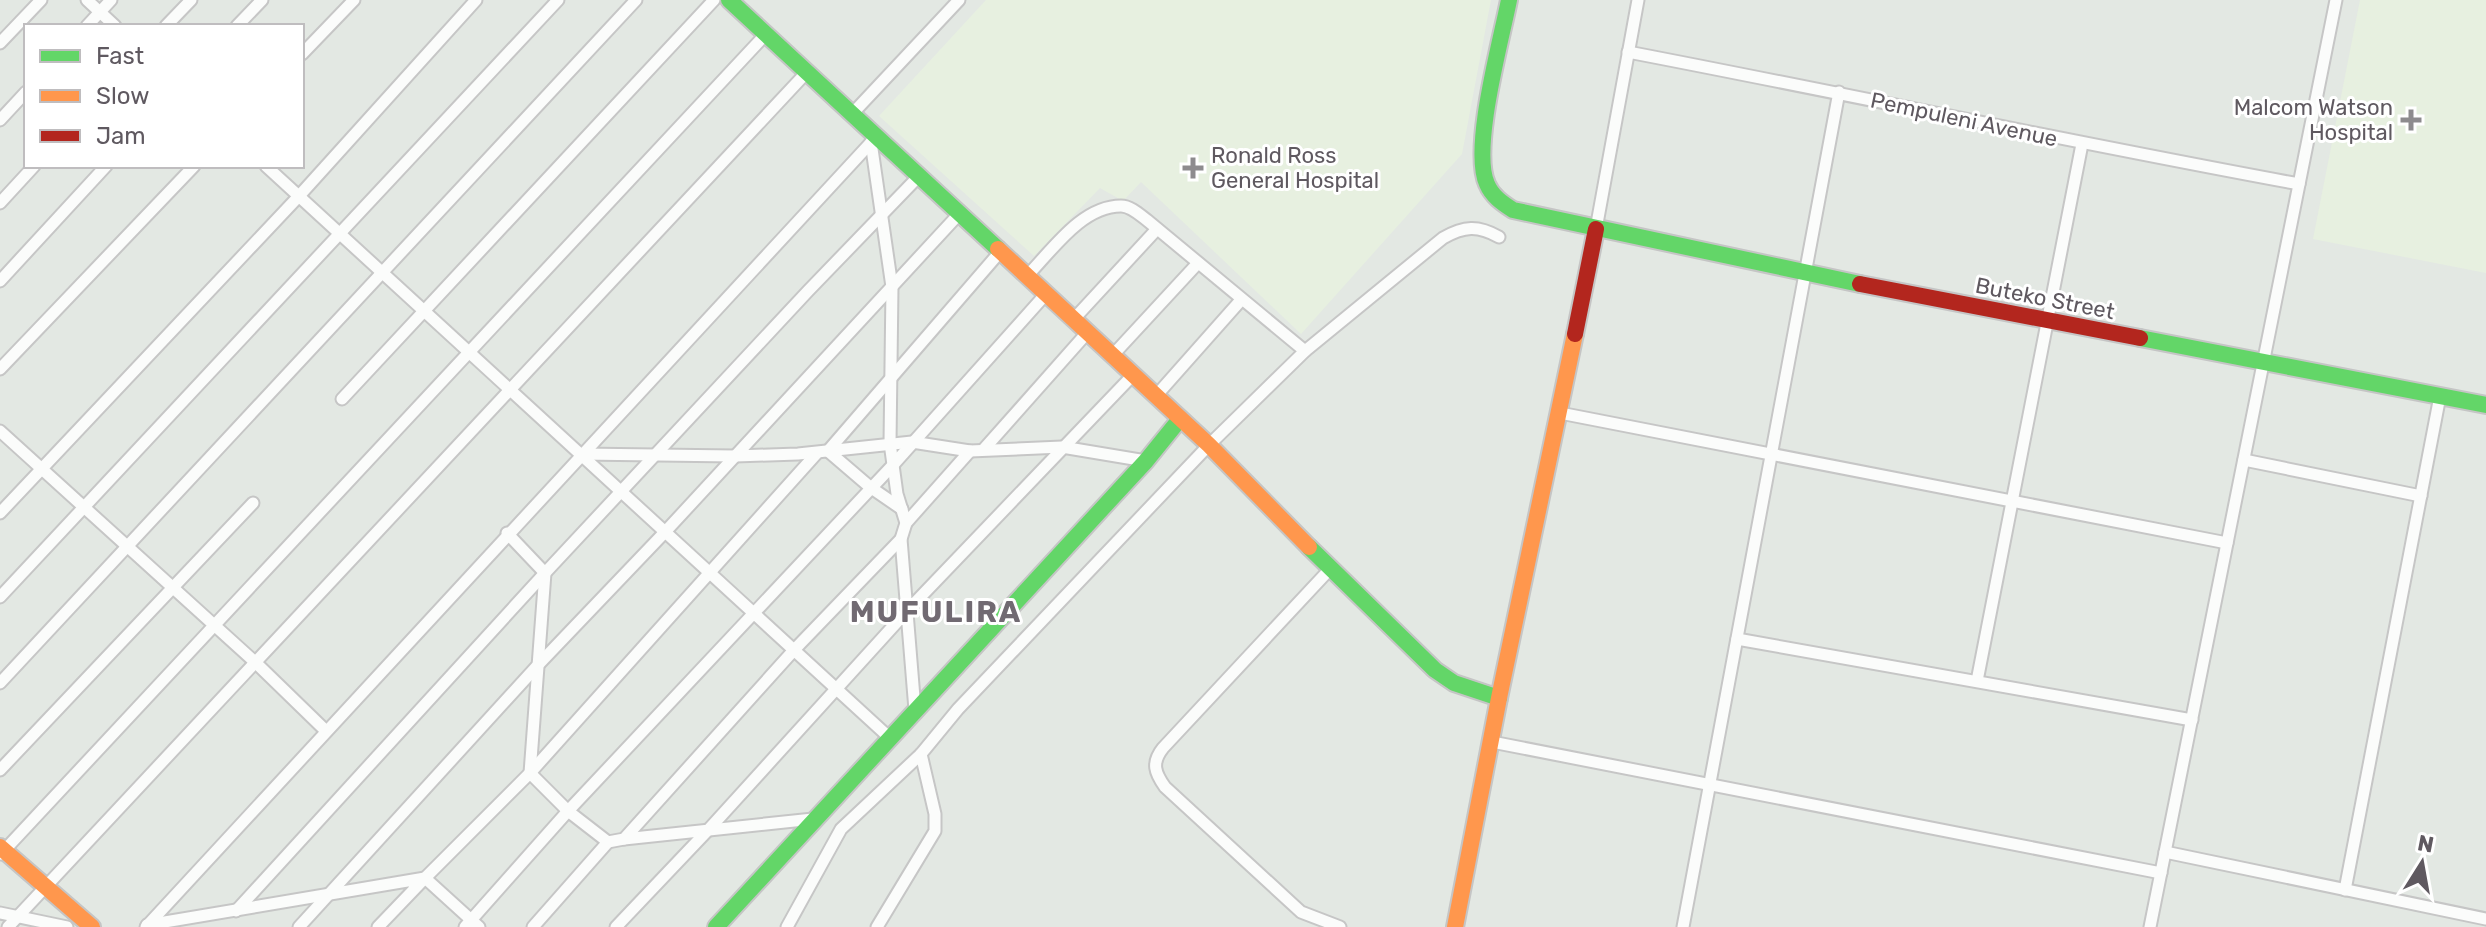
<svg xmlns="http://www.w3.org/2000/svg" width="2486" height="927" font-family="Rubik,sans-serif">
<style>
.medical{fill:#e7f0e0}
.lines{fill:none;stroke-linecap:round;stroke-linejoin:round}
.street-casing{stroke:#c6c6c6;stroke-width:15}
.fast-casing{stroke:#c5c5c5;stroke-width:20}
.slow-casing{stroke:#c5c5c5;stroke-width:20}
.jam-casing{stroke:#c5c5c5;stroke-width:20}
.street{stroke:#fbfcfb;stroke-width:11}
.fast{stroke:#63d668;stroke-width:16}
.slow{stroke:#ff974d;stroke-width:16}
.jam{stroke:#b3261e;stroke-width:16}
.poi-dot{fill:#8d8b8e;stroke:#fff;stroke-width:3}
.labels{text-anchor:middle;stroke-width:6;stroke-linejoin:round;paint-order:stroke}
.poi-label{font-size:22px;fill:#5f5960;stroke:#fff;text-anchor:end}
.street-label{font-size:22px;fill:#5f5960;stroke:#fff}
.district-label{font-size:30px;font-weight:bold;letter-spacing:2px;fill:#716a72;stroke:#fff}
</style>
<rect width="100%" height="100%" fill="#e3e8e3"/>
<!-- medical -->
<g class="medical">
<polygon points="986,0 1491,0 1462,154 1301,334 1141,182 1123,201 1100,188 1034,256 879,116"/>
<polygon points="2360,0 2486,0 2486,273 2313,239"/>
</g>
<g class="lines">
<!-- street casing -->
<g class="street-casing">
<g id="street">
<polyline points="87,0 115,26"/>
<polyline points="87,26 111,0"/>
<polyline points="166,26 191,0"/>
<polyline points="237,26 262,0"/>
<polyline points="0,43 41,0"/>
<path d="M1628 52C1852 95 2075 143 2299 184"/>
<polyline points="302,54 354,0"/>
<polyline points="853,113 959,0"/>
<polyline points="0,120 26,92"/>
<polyline points="871,142 892,287 890,443 897,494 906,523 901,539 915,710"/>
<polyline points="266,166 891,739"/>
<polyline points="0,203 34,166"/>
<polyline points="1596,229 1638,0"/>
<path d="M1026 277C1051 252 1081 206 1121 206 1131 206 1140 215 1148 221L1305 351"/>
<polyline points="0,281 106,166"/>
<polyline points="1073,320 1157,229"/>
<polyline points="1112,356 1198,263"/>
<polyline points="0,369 194,166"/>
<polyline points="1155,397 1241,300"/>
<polyline points="342,399 714,0"/>
<polyline points="1560,413 2227,543"/>
<polyline points="0,431 256,663 325,730"/>
<polyline points="984,449 1086,334"/>
<polyline points="828,451 999,253"/>
<polyline points="828,451 870,487 902,509"/>
<polyline points="580,454 735,456 798,454 912,442 970,451 1062,447 1146,461"/>
<polyline points="2244,460 2421,496"/>
<polyline points="0,513 299,196 476,0"/>
<polyline points="906,523 970,451"/>
<polyline points="507,533 545,573 530,773 568,811 608,842 533,927"/>
<path d="M1330 569 1163 748C1151 763 1155 773 1165 787L1301 912 1340 927"/>
<polyline points="0,597 558,0"/>
<polyline points="1737,639 2192,720"/>
<polyline points="1977,681 2082,144"/>
<polyline points="0,683 636,0"/>
<polyline points="1492,742 2161,873"/>
<polyline points="0,770 253,503"/>
<polyline points="624,839 813,819"/>
<polyline points="608,842 624,839 794,650 901,539"/>
<polyline points="2165,852 2486,919"/>
<polyline points="1,854 765,35"/>
<polyline points="2345,890 2440,396"/>
<polyline points="236,911 545,573 808,291 920,175"/>
<polyline points="0,913 67,927"/>
<polyline points="147,925 425,878 378,927"/>
<polyline points="8,927 806,73"/>
<polyline points="146,927 877,136"/>
<polyline points="299,927 538,665 665,532 959,214"/>
<polyline points="465,927 568,811 893,465 1045,295"/>
<polyline points="479,927 425,878 530,773 817,453"/>
<polyline points="616,927 710,828 907,611 1132,376"/>
<polyline points="787,927 841,829 921,754"/>
<path d="M877 927 935 831V814L921 754 958 709 1209 445 1305 351 1443 238C1464 226 1478 225 1499 237"/>
<polyline points="1683,927 1839,92"/>
<polyline points="2150,927 2336,0"/>
</g>
</g>
<!-- fast casing -->
<g class="fast-casing">
<g id="fast">
<polyline points="729,0 998,249"/>
<path d="M1509 0C1501 41 1471 149 1487 184 1492 196 1502 203 1513 210L1860 284"/>
<polyline points="2140,338 2486,405"/>
<polyline points="1309,547 1435,670 1454,683 1499,698"/>
<polyline points="716,927 1146,461 1180,419"/>
</g>
</g>
<!-- slow casing -->
<g class="slow-casing">
<g id="slow">
<polyline points="998,249 1209,445 1309,547"/>
<polyline points="0,847 92,927"/>
<polyline points="1455,927 1499,698 1575,334"/>
</g>
</g>
<!-- jam casing -->
<g class="jam-casing">
<g id="jam">
<polyline points="1860,284 2140,338"/>
<polyline points="1575,334 1596,229"/>
</g>
</g>
<!-- street -->
<use href="#street" class="street"/>
<!-- fast -->
<use href="#fast" class="fast"/>
<!-- slow -->
<use href="#slow" class="slow"/>
<!-- jam -->
<use href="#jam" class="jam"/>
</g>
<!-- markers -->
<g class="poi-dot">
<path d="M2407 108h8v8h8v8h-8v8h-8v-8h-8v-8h8z"/>
<path d="M1189 156h8v8h8v8h-8v8h-8v-8h-8v-8h8z"/>
</g>
<g class="labels">
<!-- poi labels -->
<g class="poi-label">
<text x="2393" y="115">Malcom Watson<tspan x="2393" dy="25">Hospital</tspan></text>
<text x="1211" y="163" text-anchor="start">Ronald Ross<tspan x="1211" dy="25">General Hospital</tspan></text>
</g>
<!-- street labels -->
<g class="street-label">
<text transform="translate(1964 119) rotate(12)" y="8">Pempuleni Avenue</text>
<text transform="translate(2045 298) rotate(11)" y="8">Buteko Street</text>
</g>
<!-- district labels -->
<g class="district-label">
<text x="936" y="622">MUFULIRA</text>
</g>
</g>
<!-- legend -->
<rect x="24" y="24" width="280" height="144" fill="#ffffff" stroke="#bfbdbf" stroke-width="2"/>
<rect x="40" y="50" width="40" height="12" fill="#63d668" stroke="#bfbdbf" stroke-width="2"/>
<text x="96" y="64" font-size="24" fill="#5f5960">Fast</text>
<rect x="40" y="90" width="40" height="12" fill="#ff974d" stroke="#bfbdbf" stroke-width="2"/>
<text x="96" y="104" font-size="24" fill="#5f5960">Slow</text>
<rect x="40" y="130" width="40" height="12" fill="#b3261e" stroke="#bfbdbf" stroke-width="2"/>
<text x="96" y="144" font-size="24" fill="#5f5960">Jam</text>
<!-- north arrow -->
<g transform="translate(2422 863) rotate(11)" stroke="#ffffff" stroke-width="6" paint-order="stroke">
<path d="M0-6L14 30L0 20L-14 30Z" fill="#5f5960"/>
<text y="-12" font-size="22" font-weight="bold" text-anchor="middle" fill="#5f5960">N</text>
</g>
</svg>
